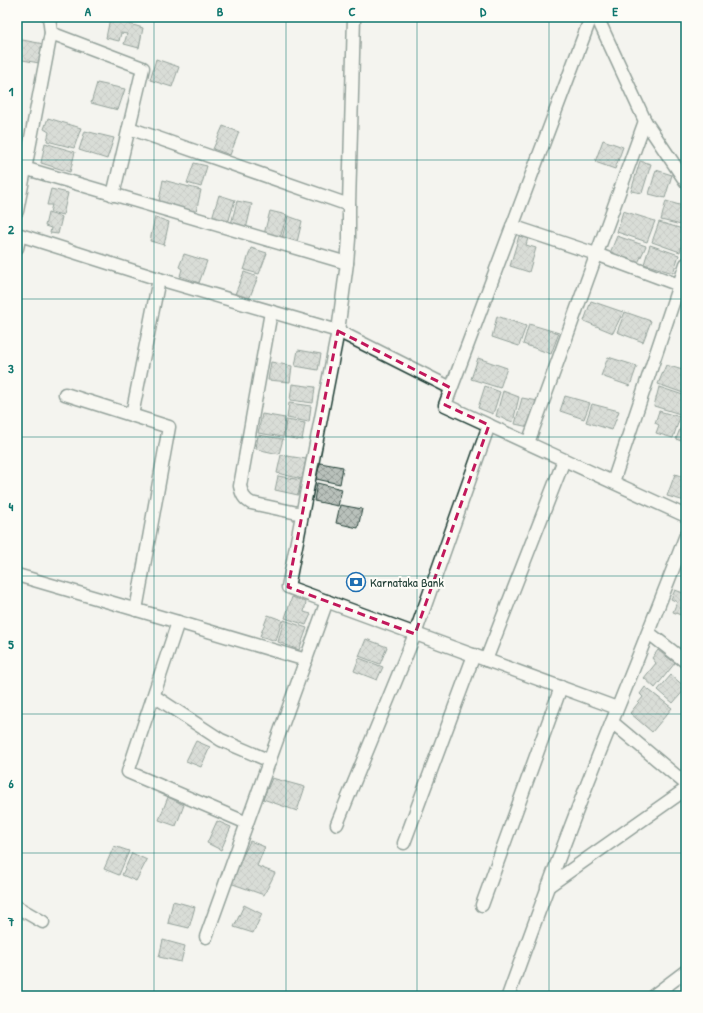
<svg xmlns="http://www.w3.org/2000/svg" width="703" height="1013" font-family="'Patrick Hand',sans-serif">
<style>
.building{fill:url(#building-cross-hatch);stroke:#1f3d34}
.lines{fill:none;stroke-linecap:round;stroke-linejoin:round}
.minor-casing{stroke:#1f3d34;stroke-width:15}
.minor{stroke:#fdfcf7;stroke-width:12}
.marked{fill:none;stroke:#c2185b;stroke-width:3;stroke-dasharray:8 5;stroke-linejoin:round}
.grid{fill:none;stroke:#0f766e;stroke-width:1;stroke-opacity:0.55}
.labels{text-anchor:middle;stroke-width:4;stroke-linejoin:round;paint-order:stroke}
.poi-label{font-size:13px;fill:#1f3d34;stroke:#fdfcf7;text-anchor:start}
.neatline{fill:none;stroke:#0f766e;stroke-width:1.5}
.grid-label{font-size:13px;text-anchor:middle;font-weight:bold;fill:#0f766e}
</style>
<defs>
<pattern id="building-cross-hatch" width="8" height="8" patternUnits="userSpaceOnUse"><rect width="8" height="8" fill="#b9c1bb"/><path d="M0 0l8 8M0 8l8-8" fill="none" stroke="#969e99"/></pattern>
</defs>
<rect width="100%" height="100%" fill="#f4f4ef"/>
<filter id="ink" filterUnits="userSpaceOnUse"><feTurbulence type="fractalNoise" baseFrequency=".025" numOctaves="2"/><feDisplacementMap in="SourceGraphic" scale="8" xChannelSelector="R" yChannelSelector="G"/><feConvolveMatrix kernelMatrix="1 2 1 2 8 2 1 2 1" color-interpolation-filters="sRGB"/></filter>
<g filter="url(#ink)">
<!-- building -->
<g class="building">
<polygon points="110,18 143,28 139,48 124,44 127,34 121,33 119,41 106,38"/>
<polygon points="17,39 44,44 39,63 17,59"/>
<polygon points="156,59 179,67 172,87 150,80"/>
<polygon points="97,83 125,89 118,110 91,103"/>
<polygon points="48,118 81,128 74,148 47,141 49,132 44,129"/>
<polygon points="223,126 239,132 230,155 213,149"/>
<polygon points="85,131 114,138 107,159 79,150"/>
<polygon points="603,140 623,147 615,169 595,162"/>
<polygon points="45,143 75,152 70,172 41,163"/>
<polygon points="640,161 651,164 642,193 631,191"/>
<polygon points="194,163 207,166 201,187 187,183"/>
<polygon points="656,170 672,175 665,198 649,194"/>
<polygon points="163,180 201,190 196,212 159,201"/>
<polygon points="51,189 68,193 63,215 50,212 52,205 47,205"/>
<polygon points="219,195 235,200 228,223 212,218"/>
<polygon points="237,201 252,204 246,229 231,224"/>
<polygon points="666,201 686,207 685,226 661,220"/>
<polygon points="270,211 287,215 280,238 264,234"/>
<polygon points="623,211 655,221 647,242 617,232"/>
<polygon points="48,213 62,217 58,234 50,233 51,228 45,226"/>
<polygon points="288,216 302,221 297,242 282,238"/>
<polygon points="155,217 169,222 164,245 150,241"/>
<polygon points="659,222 686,230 680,252 652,242"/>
<polygon points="519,236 528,238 526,245 536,248 529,272 510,266"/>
<polygon points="617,236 646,246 638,263 610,253"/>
<polygon points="650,245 679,255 673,273 644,264"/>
<polygon points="251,248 267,253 259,274 244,270"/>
<polygon points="184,254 207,261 199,283 180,276 182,269 179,267"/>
<polygon points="244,272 258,277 249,299 235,294"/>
<polygon points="591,301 623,312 613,333 584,321"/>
<polygon points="625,312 651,321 643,342 617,332"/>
<polygon points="497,316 526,326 519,346 492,337"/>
<polygon points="529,324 559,333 551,354 523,344"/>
<polygon points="298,350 321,354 318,370 295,366"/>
<polygon points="608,357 637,366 630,386 601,376"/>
<polygon points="478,358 507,368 500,388 471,379"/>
<polygon points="271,362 292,366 290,382 268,380"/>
<polygon points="666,365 686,371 686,394 658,384"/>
<polygon points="292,384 315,387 313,403 290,400"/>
<polygon points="485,386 500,392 493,414 478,408"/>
<polygon points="659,387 686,396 680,414 654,406"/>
<polygon points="503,391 519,397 513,422 496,416"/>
<polygon points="565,396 590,403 584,419 560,411"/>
<polygon points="522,398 538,401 529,427 515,424"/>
<polygon points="289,403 311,406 309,422 287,418"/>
<polygon points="592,404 619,411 612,430 586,422"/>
<polygon points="659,411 680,417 673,438 656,433 659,425 655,423"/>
<polygon points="262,414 285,418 283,437 258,433"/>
<polygon points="684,419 686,419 686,443 676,439"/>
<polygon points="286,420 305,423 302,440 284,437"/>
<polygon points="258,435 283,439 279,454 256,449"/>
<polygon points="281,455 306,459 302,479 277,473"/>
<polygon points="320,463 343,467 340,484 316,479"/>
<polygon points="675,474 686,478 686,497 685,501 667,496"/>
<polygon points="278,476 301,480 298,495 275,490"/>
<polygon points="317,483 342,489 338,506 314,501"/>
<polygon points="340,505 362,509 358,528 336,523"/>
<polygon points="675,590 686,594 686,617 673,612 677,602 671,599"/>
<polygon points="292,597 306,602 304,612 311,614 306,625 285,618"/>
<polygon points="268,615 282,620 276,641 260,636"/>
<polygon points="284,620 307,628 299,650 278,642"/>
<polygon points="366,639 387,647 380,664 359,656"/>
<polygon points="658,650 675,663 655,688 644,678 656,663 652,658"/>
<polygon points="359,658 383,667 377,680 354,671"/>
<polygon points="671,675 686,688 673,703 658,690"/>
<polygon points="645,687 672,708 652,732 630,713 643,697 640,694"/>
<polygon points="196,741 210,747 201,767 186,761"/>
<polygon points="272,778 305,787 297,811 263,799"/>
<polygon points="168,797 184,805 176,826 159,820"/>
<polygon points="217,821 231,827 221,850 207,843"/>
<polygon points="250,841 265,847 257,866 275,873 264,895 230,883"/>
<polygon points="114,846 129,851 119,875 104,869"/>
<polygon points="132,853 147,860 136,881 122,875"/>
<polygon points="173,901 195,907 189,928 168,923"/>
<polygon points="244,905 262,914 253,933 234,927"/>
<polygon points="163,940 185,946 181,962 159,957"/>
</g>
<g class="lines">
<!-- minor casing -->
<g class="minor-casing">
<g id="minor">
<polyline points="354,17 349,205 349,239 347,263 338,331 288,587 617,708"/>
<polyline points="591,17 445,405 686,516"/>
<polyline points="597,17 645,121 686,182"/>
<polyline points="51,33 143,68 113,195"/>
<polyline points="129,128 349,205"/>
<polyline points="17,166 347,263"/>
<polyline points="17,211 51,33 49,17"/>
<polyline points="512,226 596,254 679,285"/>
<polyline points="17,234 159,279 338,331 451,388"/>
<polyline points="17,248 20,235"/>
<path d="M271 312 240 486C242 495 244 499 251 503L302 514"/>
<polyline points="65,394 169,427 136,610"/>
<polyline points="132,415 159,279"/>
<polyline points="528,443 645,121"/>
<polyline points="613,482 686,264"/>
<polyline points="17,575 178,622 128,772 247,823 327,601"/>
<polyline points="178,622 306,660"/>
<polyline points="649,633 686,662"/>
<polyline points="486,660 564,460"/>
<polyline points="154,696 221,740 270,761"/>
<polyline points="612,722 686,784"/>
<polyline points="337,824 415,634 489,425"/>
<polyline points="404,843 474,655"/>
<polyline points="547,887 686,789"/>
<polyline points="482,905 561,687"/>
<polyline points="17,907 43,922"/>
<polyline points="206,937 247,823"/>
<path d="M508 996C543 899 579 802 618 707 641 650 664 593 686 535"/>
<polyline points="653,996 686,971"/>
</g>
</g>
<!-- minor -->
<use href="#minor" class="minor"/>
</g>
</g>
<!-- marked area -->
<path d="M0 0H703V1013H0ZM338 331 451 388 445 405 489 425 415 634 288 587Z" fill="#f4f4ef" fill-opacity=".55" fill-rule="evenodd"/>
<path class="marked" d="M338 331 451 388 445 405 489 425 415 634 288 587Z"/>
<!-- grid -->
<path class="grid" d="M154 17V996M286 17V996M417 17V996M549 17V996M17 160H686M17 299H686M17 437H686M17 576H686M17 714H686M17 853H686"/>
<!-- icons -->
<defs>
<g id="bank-ring" transform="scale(1)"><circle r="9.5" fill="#fdfcf7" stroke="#1f6fb2" stroke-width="1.5"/><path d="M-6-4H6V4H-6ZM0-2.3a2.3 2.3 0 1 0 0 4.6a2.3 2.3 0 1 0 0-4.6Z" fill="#1f6fb2"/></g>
</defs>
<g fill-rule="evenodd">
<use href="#bank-ring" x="356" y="582"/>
</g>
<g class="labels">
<!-- poi labels -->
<g class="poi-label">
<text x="370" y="587">Karnataka Bank</text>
</g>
</g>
<!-- margin -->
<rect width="703" height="1013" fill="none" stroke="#fdfcf7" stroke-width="44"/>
<rect x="22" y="22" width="659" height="969" class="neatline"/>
<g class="grid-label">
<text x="88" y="16">A</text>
<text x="220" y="16">B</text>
<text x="352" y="16">C</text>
<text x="483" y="16">D</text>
<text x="615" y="16">E</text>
<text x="11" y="96">1</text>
<text x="11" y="234">2</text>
<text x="11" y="373">3</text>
<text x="11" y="511">4</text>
<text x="11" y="649">5</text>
<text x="11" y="788">6</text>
<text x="11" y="926">7</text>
</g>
</svg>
